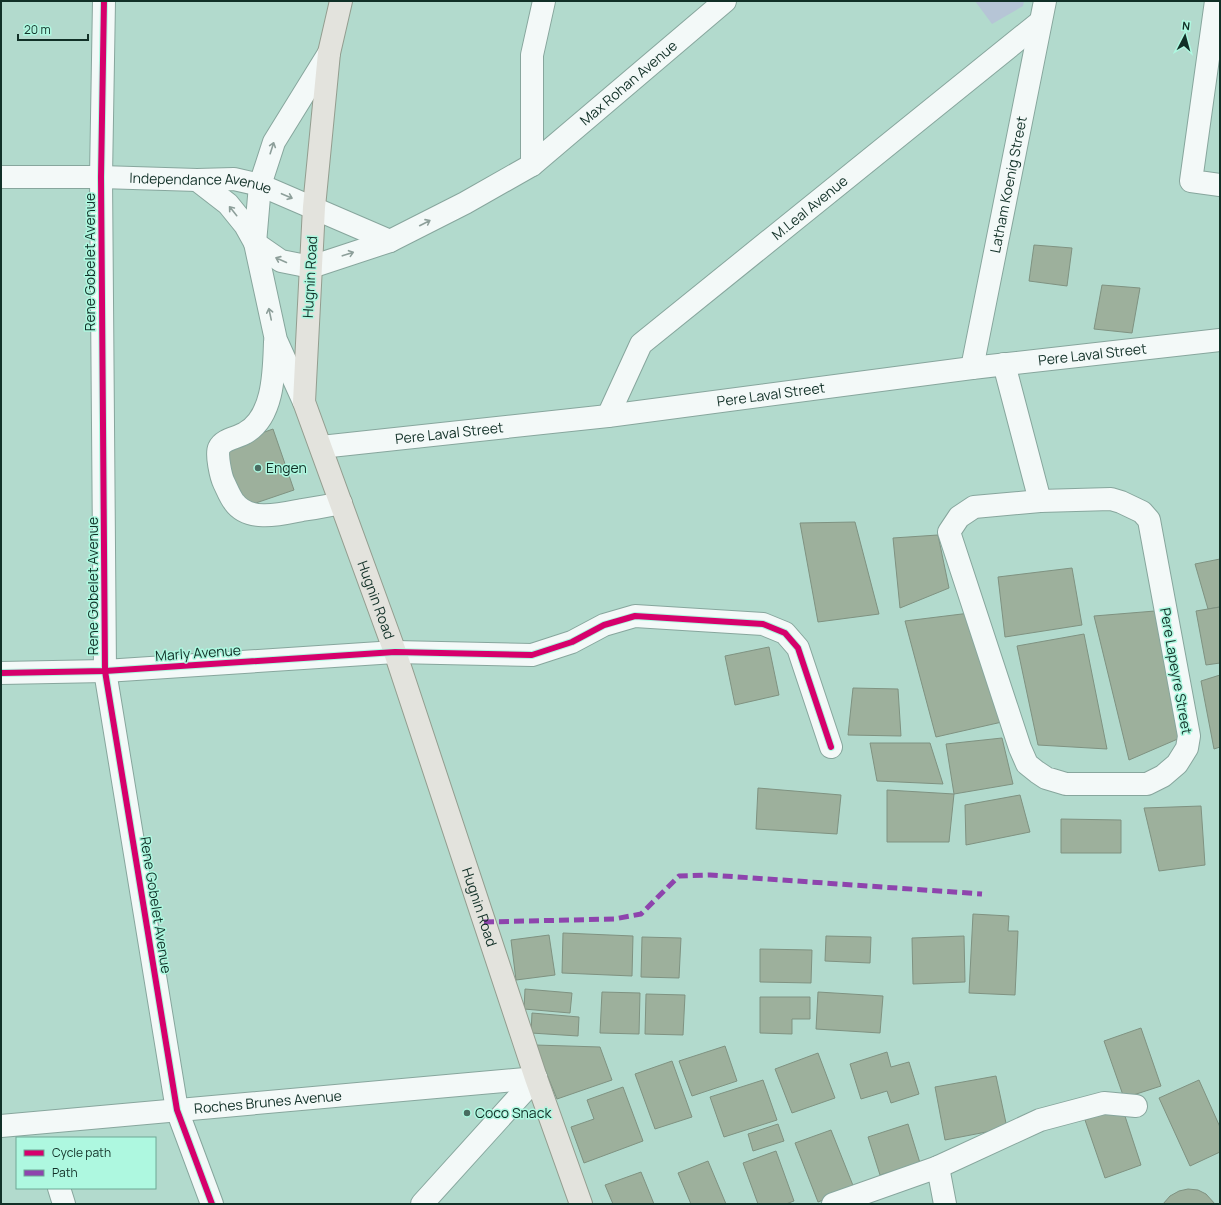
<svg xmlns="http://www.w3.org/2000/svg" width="1221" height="1205" font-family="Manrope,sans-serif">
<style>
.green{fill:#b6c5d6}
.building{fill:#9db09c;stroke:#7f9281}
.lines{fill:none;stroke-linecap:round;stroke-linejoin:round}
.minor-casing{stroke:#87a69d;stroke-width:24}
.major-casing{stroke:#939d8f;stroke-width:24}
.minor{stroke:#f3f9f8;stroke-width:22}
.major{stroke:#e3e3dd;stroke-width:22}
.quiet{stroke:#8e44ad;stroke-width:5;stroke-dasharray:10 5;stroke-linecap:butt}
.cycleway-casing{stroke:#aef8e0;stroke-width:8}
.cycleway{stroke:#d6006c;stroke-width:6}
.oneway{stroke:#8d9f9a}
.poi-dot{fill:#496c61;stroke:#aef8e0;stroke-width:1.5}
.labels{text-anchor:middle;stroke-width:3;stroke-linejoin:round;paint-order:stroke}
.street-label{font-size:14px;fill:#113027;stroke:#aef8e0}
.poi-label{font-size:14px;fill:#113027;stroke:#aef8e0;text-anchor:start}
</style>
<rect width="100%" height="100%" fill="#b2dacd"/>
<!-- green -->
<polygon class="green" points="975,1 1024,1 1023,6 992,24"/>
<!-- building -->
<g class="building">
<polygon points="1034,245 1072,248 1067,286 1029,281"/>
<polygon points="1102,285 1140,288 1132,333 1094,329"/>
<polygon points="273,429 294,490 244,507 223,447"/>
<polygon points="855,522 879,614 818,622 800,523"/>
<polygon points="938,535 949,588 900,608 893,538"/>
<polygon points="1220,559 1220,607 1208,609 1195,564"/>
<polygon points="1072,568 1082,625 1005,637 998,577"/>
<polygon points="1220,607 1220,663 1206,665 1196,611"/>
<polygon points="1155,611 1180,738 1129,760 1094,616"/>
<polygon points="970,613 1002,722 936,737 905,621"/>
<polygon points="1084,634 1107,749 1038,745 1017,646"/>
<polygon points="769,647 779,695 735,705 725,656"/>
<polygon points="1220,675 1220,747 1214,749 1201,681"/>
<polygon points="853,688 898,689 901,736 848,735"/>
<polygon points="1002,738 1013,784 954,794 946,744"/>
<polygon points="870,743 930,743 943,784 877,781"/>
<polygon points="758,788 841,795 837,834 756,829"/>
<polygon points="887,790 954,794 949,842 887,842"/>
<polygon points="1020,795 1030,832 966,845 965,805"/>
<polygon points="1201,806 1205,865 1159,871 1144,808"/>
<polygon points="1061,819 1121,820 1121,853 1061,853"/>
<polygon points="973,914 1009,916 1008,931 1018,931 1015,995 969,993"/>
<polygon points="563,933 633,936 632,976 562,973"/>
<polygon points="549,935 555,975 516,980 511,940"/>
<polygon points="826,936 871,937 870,963 825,961"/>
<polygon points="964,936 965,982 913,984 912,938"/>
<polygon points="642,937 681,938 679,978 641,977"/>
<polygon points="760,949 812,950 811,983 760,982"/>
<polygon points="525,989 572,993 570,1013 524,1009"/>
<polygon points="602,992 640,993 639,1034 600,1033"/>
<polygon points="818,992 883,996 880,1033 816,1029"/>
<polygon points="646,994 685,995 683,1035 645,1034"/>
<polygon points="760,997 810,997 810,1019 792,1019 792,1034 760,1033"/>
<polygon points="532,1013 579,1017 578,1036 531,1033"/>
<polygon points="1141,1028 1161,1086 1124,1098 1104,1041"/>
<polygon points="535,1045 600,1047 612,1080 557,1099"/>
<polygon points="725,1046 737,1081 692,1096 679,1061"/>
<polygon points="887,1052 891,1067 909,1062 919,1094 891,1103 887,1091 861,1099 850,1064"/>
<polygon points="818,1053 835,1098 792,1113 775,1069"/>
<polygon points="672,1061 692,1117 655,1129 635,1074"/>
<polygon points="996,1076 1007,1128 945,1140 935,1087"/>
<polygon points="763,1080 777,1120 724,1137 710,1097"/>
<polygon points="1199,1080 1220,1127 1220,1152 1190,1166 1159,1098"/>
<polygon points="623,1087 643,1141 584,1163 571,1127 594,1119 587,1100"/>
<polygon points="1122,1107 1141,1165 1105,1178 1085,1120"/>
<polygon points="778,1124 784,1141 753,1151 748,1134"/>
<polygon points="908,1124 920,1163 880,1175 868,1137"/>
<polygon points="831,1130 854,1188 818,1202 795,1143"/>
<polygon points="776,1151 794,1201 786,1204 758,1204 743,1163"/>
<polygon points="708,1161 726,1204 691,1204 678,1173"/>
<polygon points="641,1172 654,1204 613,1204 605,1185"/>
<polygon points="1188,1189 1198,1190 1206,1194 1215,1204 1163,1204 1170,1196 1179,1191"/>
</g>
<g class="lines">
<!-- minor casing -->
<g class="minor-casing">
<g id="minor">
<polyline points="104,1 101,177 105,671 177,1110 212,1204"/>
<polyline points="1216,1 1191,181 1220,185"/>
<polyline points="532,165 532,55 544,1"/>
<path id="s1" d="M1 177H101L197 180 234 179 260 185 390 241"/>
<path id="s2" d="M197 180 228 204 245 225 255 243 281 261 311 267 390 241 465 203 532 165 725 1"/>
<path d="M275 342C274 371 274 417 245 433 237 438 223 439 219 448 216 454 221 477 224 483 227 489 230 497 234 502 249 523 282 514 302 510 315 508 328 506 341 503"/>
<polyline points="1004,364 1040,501"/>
<path id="s3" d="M972 368 1045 1"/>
<polyline points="304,402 276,340 255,243 260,185 274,142 329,53"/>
<path id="s4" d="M608 416 641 344 1040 22"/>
<path id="s5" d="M321 447 608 416 972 368 1220 340"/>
<polygon points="1111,499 1121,502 1142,512 1149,520 1189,736 1187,748 1177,764 1163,776 1147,784 1066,784 1046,778 1037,772 1027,764 1020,748 949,532 959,517 974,507 1040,501"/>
<polyline points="1,673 105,671 395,652 532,655 572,642 604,625 635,616 763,624 785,633 798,648 831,747"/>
<path id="s6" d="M1 1126 536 1078"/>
<polyline points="938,1167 1040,1120 1104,1103 1136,1106"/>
<polyline points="59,1188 64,1204"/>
<polyline points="422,1204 536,1078"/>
<polyline points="833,1204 938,1167 945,1204"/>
</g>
</g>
<!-- major casing -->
<g class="major-casing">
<g id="major">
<path id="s7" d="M341 1 329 53 314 207 304 402 395 652 536 1078 581 1204"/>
</g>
</g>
<!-- minor -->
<use href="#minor" class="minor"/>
<!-- major -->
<use href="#major" class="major"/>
<!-- quiet -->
<polyline class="quiet" points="484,922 614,919 641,914 679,876 710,875 982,894"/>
<!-- cycleway casing -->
<g class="cycleway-casing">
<g id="cycleway">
<polyline points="104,1 101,177 105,671 177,1110 212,1204"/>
<polyline points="1,673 105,671 395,652 532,655 572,642 604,625 635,616 763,624 785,633 798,648 831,747"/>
</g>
</g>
<!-- cycleway -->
<use href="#cycleway" class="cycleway"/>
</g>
<!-- one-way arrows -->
<defs><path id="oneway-shaft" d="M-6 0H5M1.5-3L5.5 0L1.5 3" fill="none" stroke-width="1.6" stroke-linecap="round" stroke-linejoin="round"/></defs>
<g class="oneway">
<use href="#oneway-shaft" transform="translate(272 148) rotate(-72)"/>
<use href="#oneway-shaft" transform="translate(287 196) rotate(23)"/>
<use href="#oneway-shaft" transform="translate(233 211) rotate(-129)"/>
<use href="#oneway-shaft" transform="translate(425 223) rotate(-27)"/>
<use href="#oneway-shaft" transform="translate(348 254) rotate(-18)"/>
<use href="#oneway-shaft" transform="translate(281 260) rotate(-156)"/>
<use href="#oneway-shaft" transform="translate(270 314) rotate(-102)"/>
</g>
<!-- markers -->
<g class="poi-dot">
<circle cx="258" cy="468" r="4"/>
<circle cx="467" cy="1113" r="4"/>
</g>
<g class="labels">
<!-- street labels -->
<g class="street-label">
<text dy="5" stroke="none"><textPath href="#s2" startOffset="520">Max Rohan Avenue</textPath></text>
<text dy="5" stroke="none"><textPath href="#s3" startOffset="187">Latham Koenig Street</textPath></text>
<text dy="5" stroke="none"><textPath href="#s1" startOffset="200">Independance Avenue</textPath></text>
<text dy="5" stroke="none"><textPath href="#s4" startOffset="296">M.Leal Avenue</textPath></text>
<text transform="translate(90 262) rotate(-90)" y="5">Rene Gobelet Avenue</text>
<text transform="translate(310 277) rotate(-87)" y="5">Hugnin Road</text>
<text dy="5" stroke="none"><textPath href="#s5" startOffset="777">Pere Laval Street</textPath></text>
<text dy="5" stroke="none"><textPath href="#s5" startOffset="453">Pere Laval Street</textPath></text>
<text dy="5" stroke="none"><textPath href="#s5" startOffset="129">Pere Laval Street</textPath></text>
<text transform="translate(93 586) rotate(-90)" y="5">Rene Gobelet Avenue</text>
<text dy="5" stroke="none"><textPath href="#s7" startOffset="614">Hugnin Road</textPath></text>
<text transform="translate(198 653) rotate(-4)" y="5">Marly Avenue</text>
<text transform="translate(1176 671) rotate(80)" y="5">Pere Lapeyre Street</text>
<text transform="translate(156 905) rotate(81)" y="5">Rene Gobelet Avenue</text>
<text dy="5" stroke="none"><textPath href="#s7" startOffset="938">Hugnin Road</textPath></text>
<text dy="5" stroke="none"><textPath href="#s6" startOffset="268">Roches Brunes Avenue</textPath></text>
</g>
<!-- poi labels -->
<g class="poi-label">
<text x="266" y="473">Engen</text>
<text x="475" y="1118">Coco Snack</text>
</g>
</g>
<!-- border -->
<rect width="1221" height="1205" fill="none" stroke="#113027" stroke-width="4"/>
<!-- legend -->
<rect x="16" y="1137" width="140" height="52" fill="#aef8e0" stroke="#6fa896"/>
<rect x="24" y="1150" width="20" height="6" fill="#d6006c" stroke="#6fa896"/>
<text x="52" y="1157" font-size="12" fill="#113027">Cycle path</text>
<rect x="24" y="1170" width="20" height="6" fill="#8e44ad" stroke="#6fa896"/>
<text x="52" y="1177" font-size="12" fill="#113027">Path</text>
<!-- north arrow -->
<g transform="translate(1185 36) rotate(6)" stroke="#aef8e0" stroke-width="3" paint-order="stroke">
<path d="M0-3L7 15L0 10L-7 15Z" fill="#113027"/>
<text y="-6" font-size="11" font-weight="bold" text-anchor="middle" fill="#113027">N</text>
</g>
<!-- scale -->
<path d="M18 34v6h70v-6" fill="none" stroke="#113027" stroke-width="2"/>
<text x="24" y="34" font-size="12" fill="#113027" stroke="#aef8e0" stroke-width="3" paint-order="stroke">20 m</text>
</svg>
